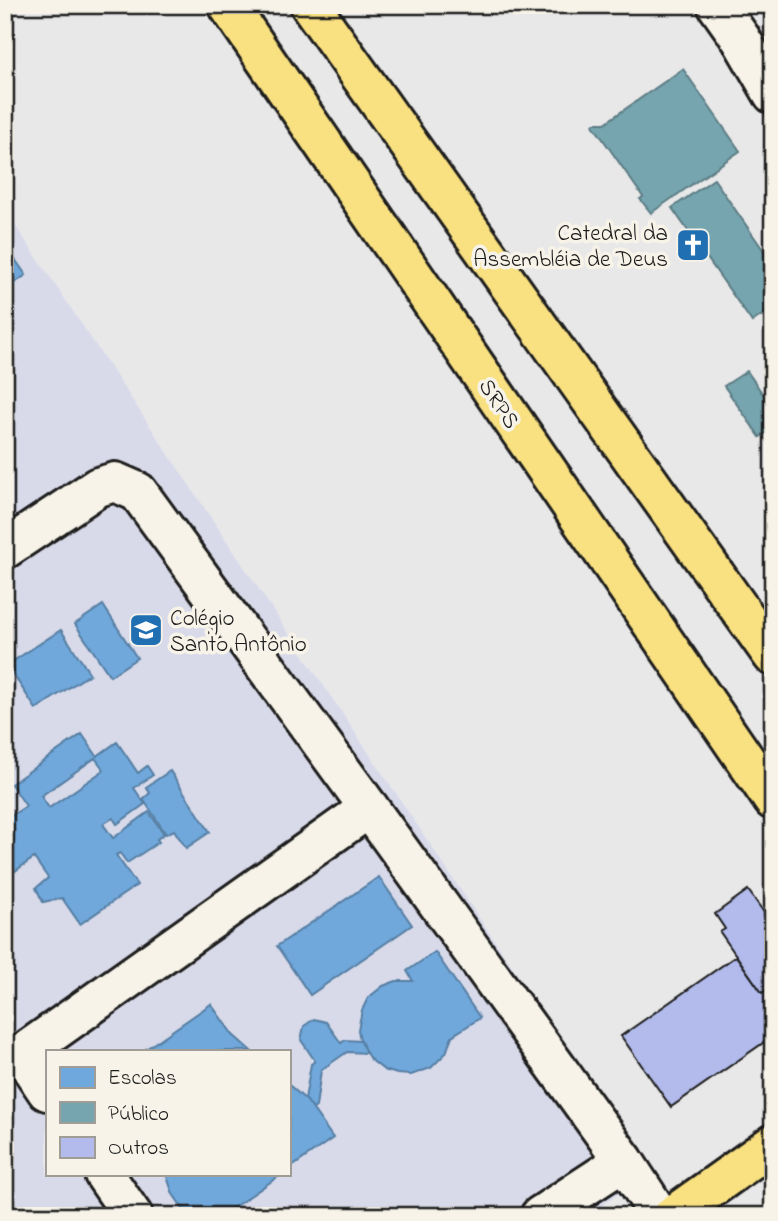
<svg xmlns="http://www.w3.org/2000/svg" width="778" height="1221" font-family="'Indie Flower',sans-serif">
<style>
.built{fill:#d8daea;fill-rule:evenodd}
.schools{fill:#6fa8dc;stroke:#567ea2;stroke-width:2;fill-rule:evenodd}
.public{fill:#76a5af;stroke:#5b7c83;stroke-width:2}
.building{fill:#b2bbec;stroke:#1c1c1c;stroke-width:2}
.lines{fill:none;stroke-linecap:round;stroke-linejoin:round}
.minor-casing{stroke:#1c1c1c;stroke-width:44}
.major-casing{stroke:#1c1c1c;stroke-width:44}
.minor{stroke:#f7f3e8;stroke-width:38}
.major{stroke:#f9e181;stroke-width:38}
.labels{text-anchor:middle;stroke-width:7;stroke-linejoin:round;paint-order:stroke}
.poi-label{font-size:23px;fill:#1c1c1c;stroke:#f7f3e8;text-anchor:end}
.street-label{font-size:23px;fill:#1c1c1c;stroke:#f7f3e8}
</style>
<rect width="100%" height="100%" fill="#e9e8e9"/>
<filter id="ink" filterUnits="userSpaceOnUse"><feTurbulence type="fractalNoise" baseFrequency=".0143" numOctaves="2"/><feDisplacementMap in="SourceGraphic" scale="14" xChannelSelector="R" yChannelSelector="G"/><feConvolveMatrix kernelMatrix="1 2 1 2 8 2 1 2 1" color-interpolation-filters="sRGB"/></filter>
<g filter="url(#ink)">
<!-- built -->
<path class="built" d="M5 210 649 1171 587 1216H5ZM47 1051H289V1174H47Z"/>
<!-- schools -->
<g class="schools">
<polygon points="5,245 26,275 5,290"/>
<polygon points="103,605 137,658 110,676 75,624"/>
<polygon points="61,630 90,674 36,709 7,665"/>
<path d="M82 734 97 756 117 742 138 773 147 766 153 775 134 788 145 804 117 824 113 818 103 824 113 838 149 812 164 834 157 839 159 842 127 863 120 853 116 855 137 885 80 924 62 898 43 902 36 888 48 878 34 858 5 878V820L26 806 11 784ZM95 758 104 770 49 808 41 796Z"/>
<polygon points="170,771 210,832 186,848 174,830 166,834 143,799 150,793 146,787"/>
<polygon points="379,877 412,925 310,995 277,946"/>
<polygon points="435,952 480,1018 452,1036 446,1053 431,1068 411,1075 397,1074 384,1070 370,1059 361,1045 358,1030 362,1010 368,998 383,986 396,981 413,981 407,971"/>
<polygon points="211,1004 233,1035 251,1051 143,1051"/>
<polygon points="314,1019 326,1022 341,1043 345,1040 361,1041 366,1053 347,1052 321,1070 316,1107 313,1109 305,1099 311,1064 315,1061 301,1040 304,1026"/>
<polygon points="289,1085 307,1101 333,1138 289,1169"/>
<polygon points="166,1174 282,1174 221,1216 188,1216 173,1194"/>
</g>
<!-- public -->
<g class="public">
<polygon points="683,69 740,151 651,213 640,199 643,197 593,125 594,123 605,123"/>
<polygon points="714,179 773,264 773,307 752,322 672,208"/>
<polygon points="747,371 773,409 773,428 760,437 724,386"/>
</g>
<!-- building -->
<g class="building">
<polygon points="748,890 773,925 773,986 762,993 720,932 725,929 715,914"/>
<polygon points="736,956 762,993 773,986 773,1036 671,1107 621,1036"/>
</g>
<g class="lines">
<!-- minor casing -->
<g class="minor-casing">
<g id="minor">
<polyline points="717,5 741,39 773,94"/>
<polyline points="5,549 98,487 115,482 138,492 369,808"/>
<polyline points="47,1091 22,1054 369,808 624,1161 660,1216"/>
<polyline points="104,1174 133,1216"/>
<polyline points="540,1216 624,1161"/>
</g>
</g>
<!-- major casing -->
<g class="major-casing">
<g id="major">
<polyline points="228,5 773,800"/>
<polyline points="310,5 773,656"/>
<polyline points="672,1216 773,1144"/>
</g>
</g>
<!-- minor -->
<use href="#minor" class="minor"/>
<!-- major -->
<use href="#major" class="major"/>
</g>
</g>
<!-- icons -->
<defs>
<g id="church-square" transform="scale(1.75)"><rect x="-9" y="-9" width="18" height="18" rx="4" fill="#1f6fb2" stroke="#f7f3e8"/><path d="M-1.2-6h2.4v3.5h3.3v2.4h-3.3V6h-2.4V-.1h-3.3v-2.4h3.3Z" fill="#fff"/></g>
<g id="school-square" transform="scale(1.75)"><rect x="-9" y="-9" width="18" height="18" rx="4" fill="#1f6fb2" stroke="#f7f3e8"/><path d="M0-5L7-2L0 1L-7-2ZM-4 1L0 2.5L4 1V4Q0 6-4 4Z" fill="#fff"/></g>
</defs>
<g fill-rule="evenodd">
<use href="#church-square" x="693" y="245"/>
<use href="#school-square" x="146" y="630"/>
</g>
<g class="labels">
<!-- poi labels -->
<g class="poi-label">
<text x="668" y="240">Catedral da<tspan x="668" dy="26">Assembléia de Deus</tspan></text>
<text x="170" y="625" text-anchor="start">Colégio<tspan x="170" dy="26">Santo Antônio</tspan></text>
</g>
<!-- street labels -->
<g class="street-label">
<text transform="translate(500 403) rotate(56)" y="8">SRPS</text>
</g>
</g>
<!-- margin -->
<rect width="778" height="1221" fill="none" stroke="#f7f3e8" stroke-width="28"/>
<rect x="14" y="14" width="750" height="1193" fill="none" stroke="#1c1c1c" stroke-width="2.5" filter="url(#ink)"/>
<!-- legend -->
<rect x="46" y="1050" width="245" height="126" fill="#f7f3e8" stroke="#9f9d96" stroke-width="2"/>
<rect x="60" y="1067" width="35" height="21" fill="#6fa8dc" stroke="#9f9d96" stroke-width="2"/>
<text x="108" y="1084" font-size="21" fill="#1c1c1c">Escolas</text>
<rect x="60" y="1102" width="35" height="21" fill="#76a5af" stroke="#9f9d96" stroke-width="2"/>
<text x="108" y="1120" font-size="21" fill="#1c1c1c">Público</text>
<rect x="60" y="1137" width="35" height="21" fill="#b2bbec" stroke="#9f9d96" stroke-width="2"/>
<text x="108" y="1154" font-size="21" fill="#1c1c1c">Outros</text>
</svg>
